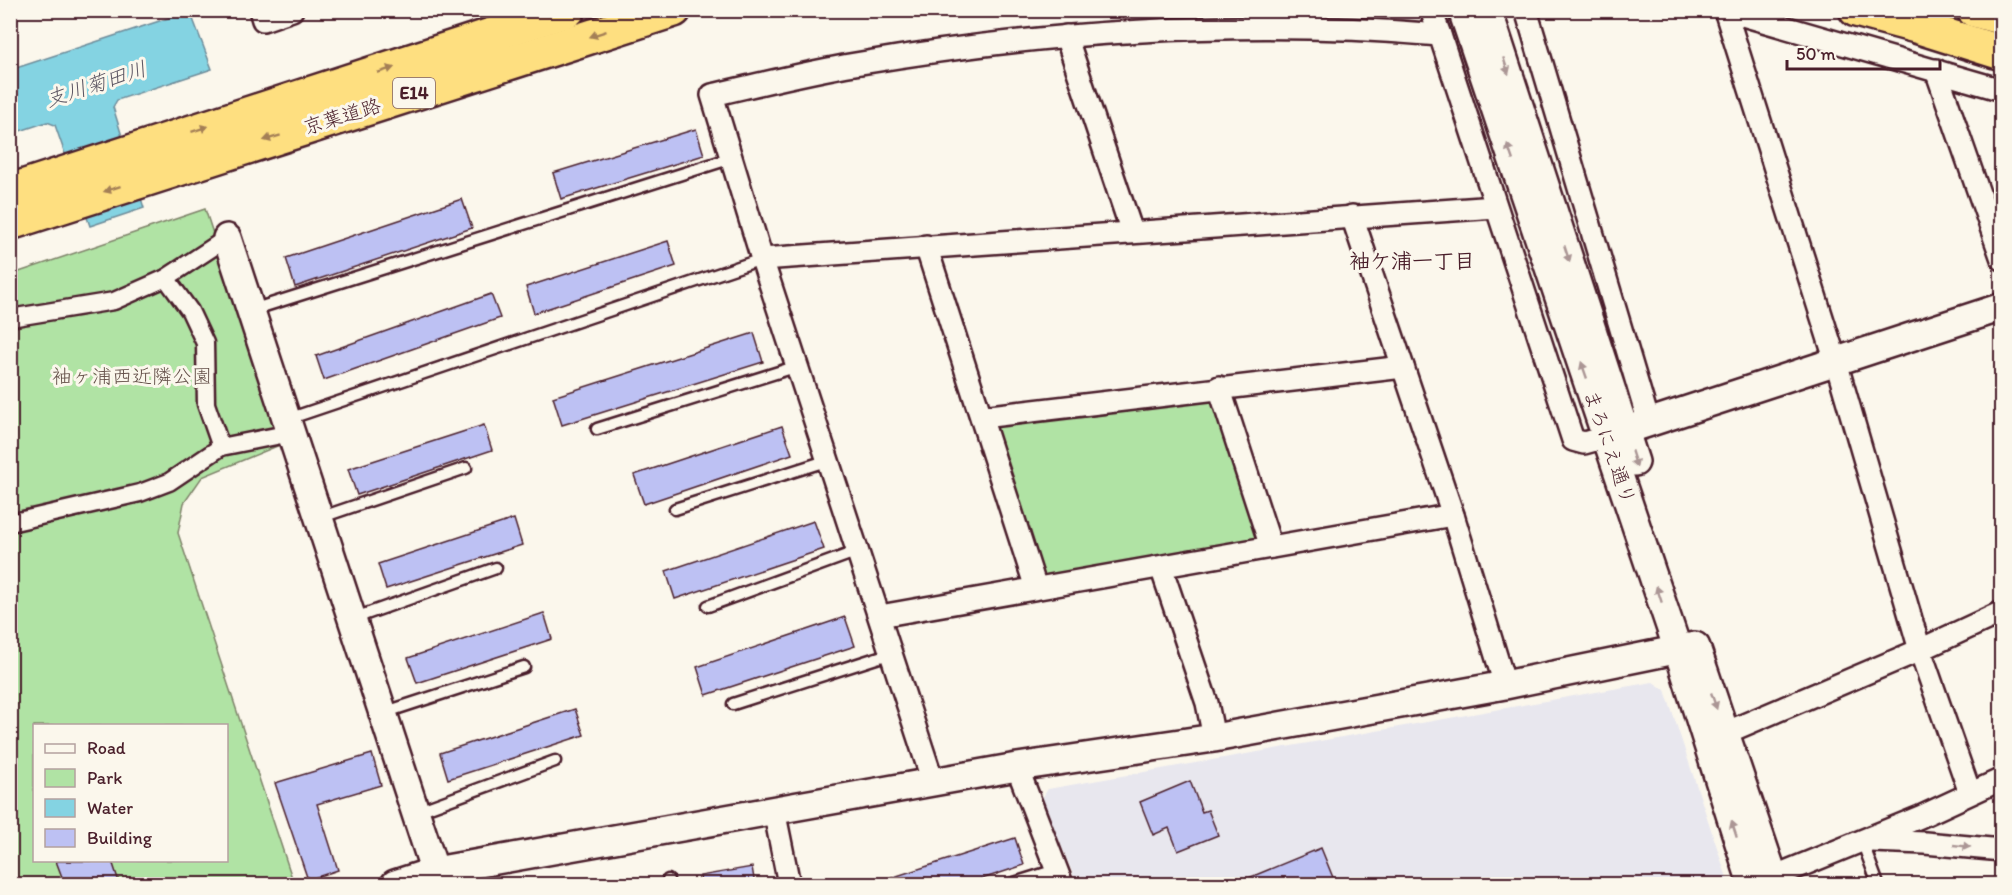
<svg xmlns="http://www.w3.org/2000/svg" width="2012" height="895" font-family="Itim,'Klee One',sans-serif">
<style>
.built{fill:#e8e7ee}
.green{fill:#b0e3a4;stroke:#7d8168;stroke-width:1.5;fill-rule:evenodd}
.water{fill:#84d3e2;stroke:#6d8b99;stroke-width:1.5}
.building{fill:#bdc1f3;stroke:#4a1f2b;stroke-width:1.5}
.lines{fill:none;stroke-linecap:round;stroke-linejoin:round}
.service-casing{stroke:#4a1f2b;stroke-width:15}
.pedestrian-casing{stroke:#4a1f2b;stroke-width:21}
.minor-casing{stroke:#4a1f2b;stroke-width:26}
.tertiary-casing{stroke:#4a1f2b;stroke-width:32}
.motorway-casing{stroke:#4a1f2b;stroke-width:38}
.service{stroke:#fbf7ec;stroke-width:10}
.pedestrian{stroke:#fbf7ec;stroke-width:16}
.minor{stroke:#fbf7ec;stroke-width:21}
.tertiary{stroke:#fbf7ec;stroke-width:27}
.motorway{stroke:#fedf80;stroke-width:33}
.oneway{fill:#a47f56}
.oneway2{fill:#ab9695}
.labels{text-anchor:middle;stroke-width:6;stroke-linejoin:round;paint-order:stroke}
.shield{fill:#fbf7ec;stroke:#7f6065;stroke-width:1.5}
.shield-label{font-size:18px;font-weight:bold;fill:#4a1f2b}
.street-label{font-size:20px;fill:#4a1f2b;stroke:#fbf7ec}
.park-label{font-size:20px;fill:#645049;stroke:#fbf7ec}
.water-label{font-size:21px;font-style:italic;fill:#5b5562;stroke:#fbf7ec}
.neighbourhood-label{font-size:21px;font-weight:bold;fill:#4a1f2b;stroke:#fbf7ec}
</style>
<rect width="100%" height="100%" fill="#fbf7ec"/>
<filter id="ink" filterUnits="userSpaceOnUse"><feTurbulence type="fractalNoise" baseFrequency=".0167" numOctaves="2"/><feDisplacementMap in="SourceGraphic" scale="12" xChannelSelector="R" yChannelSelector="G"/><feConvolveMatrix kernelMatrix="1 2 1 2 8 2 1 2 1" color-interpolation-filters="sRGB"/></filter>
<g filter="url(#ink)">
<!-- built -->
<polygon class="built" points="1653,682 1665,690 1728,881 1726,884 1077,884 1042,798 1048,789"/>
<!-- green -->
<g class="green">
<path d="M205 209 282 444 202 477 184 503 178 533 294 884H11L10 275ZM34 726H226V860H34Z"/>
<polygon points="1215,396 1261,540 1045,579 994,422"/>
</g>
<!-- water -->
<polygon class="water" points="190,11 212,69 117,100 113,107 144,208 90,226 55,125 47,122 11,134 10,70"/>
<!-- building -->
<g class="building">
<polygon points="696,129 704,155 561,199 553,173"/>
<polygon points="462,199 472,228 295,287 286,258"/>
<polygon points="668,241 676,266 534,313 526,287"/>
<polygon points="491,294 500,318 324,380 316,356"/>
<polygon points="754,333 763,362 562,425 553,397"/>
<polygon points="484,425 492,450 357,495 348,469"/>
<polygon points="782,426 792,454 644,504 634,475"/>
<polygon points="514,519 522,545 386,589 378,564"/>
<polygon points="814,521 824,549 675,599 666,571"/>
<polygon points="544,613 552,639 417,683 408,658"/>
<polygon points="845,617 855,646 706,695 697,667"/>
<polygon points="575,709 584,735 448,779 440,753"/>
<polygon points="372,754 381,785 317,804 338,870 308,880 275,783"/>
<polygon points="1190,781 1202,812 1208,810 1218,835 1178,851 1169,828 1153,835 1140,802"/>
<polygon points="1015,838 1024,865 964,885 881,885 881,881"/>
<polygon points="1321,848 1336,885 1234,885 1234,884"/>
<polygon points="56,861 112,861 120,885 65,885"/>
<polygon points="752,867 755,885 701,885 700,876"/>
</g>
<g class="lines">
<!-- service casing -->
<g class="service-casing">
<g id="service">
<polyline points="252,310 732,158"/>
<polyline points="288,419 762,259"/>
<polyline points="597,429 798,366"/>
<polyline points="675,509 829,460"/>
<polyline points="319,518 466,468"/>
<polyline points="708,606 858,551"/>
<polyline points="1993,615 2002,633"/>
<polyline points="352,619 496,568"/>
<polyline points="733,704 892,653"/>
<polyline points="383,713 524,667"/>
<polyline points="416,812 555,761"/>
<polyline points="1862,841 1878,884"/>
<polyline points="668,880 669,884"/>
<polyline points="1011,884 1056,870"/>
</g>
</g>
<!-- pedestrian casing -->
<g class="pedestrian-casing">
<g id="pedestrian">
<polyline points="166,278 190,311 205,343 206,404 221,447"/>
<polyline points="10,318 114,301 166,278 227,238"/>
<polyline points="10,523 140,493 169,482 221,447 291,433"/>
</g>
</g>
<!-- minor casing -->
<g class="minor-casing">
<g id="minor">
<polyline points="260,10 263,20 292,10"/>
<polyline points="1431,10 1440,35"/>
<polyline points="1526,10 1649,423"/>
<polyline points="1725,10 1836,362 1920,650 1970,793"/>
<polyline points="1725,10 2002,90"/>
<polyline points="1066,36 1132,232"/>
<polyline points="1936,70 2002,259"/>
<polyline points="1352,216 1453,515 1505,685"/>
<polyline points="926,246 1036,588"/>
<polyline points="762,259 1496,207"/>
<polyline points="1219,387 1271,547"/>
<polyline points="982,417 1403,367"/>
<polyline points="1161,567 1207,703 1214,738"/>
<polyline points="880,616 1453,515"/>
<polyline points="1711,739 1920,650 2002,612"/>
<polyline points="1017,767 1062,884"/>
<path d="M933 782 762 259 712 95C760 84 807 72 855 64 1047 31 1245 18 1440 35L1573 440 1584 443 1606 437"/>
<polyline points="774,810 789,884"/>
<polyline points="1871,841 1925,843 2002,850"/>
<polyline points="1761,882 1920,817 2002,779"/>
</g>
</g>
<!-- tertiary casing -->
<g class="tertiary-casing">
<g id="tertiary">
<polyline points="1462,10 1678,650 1752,884"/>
<polyline points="1488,10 1635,462"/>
<polyline points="227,238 439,884"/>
<polyline points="1608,436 2002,307"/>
<polyline points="1696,647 1776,884"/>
<polyline points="395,884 435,871 1017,767 1214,738 1505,685 1695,646"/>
</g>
</g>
<!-- motorway casing -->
<g class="motorway-casing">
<g id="motorway">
<polyline points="1856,10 1916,26 2002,53"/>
<polyline points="1974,10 2002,18"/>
<polyline points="10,191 568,10"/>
<polyline points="10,223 674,10"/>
</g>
</g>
<!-- service -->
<use href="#service" class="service"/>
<!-- pedestrian -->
<use href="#pedestrian" class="pedestrian"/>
<!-- minor -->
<use href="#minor" class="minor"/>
<!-- tertiary -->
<use href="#tertiary" class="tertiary"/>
<!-- motorway -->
<use href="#motorway" class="motorway"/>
</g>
<!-- one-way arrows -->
<defs><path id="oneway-solid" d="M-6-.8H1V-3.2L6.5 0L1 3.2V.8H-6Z" transform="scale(1.5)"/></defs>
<g class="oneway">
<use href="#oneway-solid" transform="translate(598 34) rotate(161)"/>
<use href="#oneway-solid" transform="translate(386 70) rotate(-18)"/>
<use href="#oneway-solid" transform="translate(200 129) rotate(-18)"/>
<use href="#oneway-solid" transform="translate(272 138) rotate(163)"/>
<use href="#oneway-solid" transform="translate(112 189) rotate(162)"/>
</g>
<g class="oneway2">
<use href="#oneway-solid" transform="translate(1506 66) rotate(72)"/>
<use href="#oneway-solid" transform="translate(1510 152) rotate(-109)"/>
<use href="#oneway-solid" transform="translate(1567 254) rotate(72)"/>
<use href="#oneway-solid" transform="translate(1584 370) rotate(-109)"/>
<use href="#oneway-solid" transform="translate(1634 459) rotate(72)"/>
<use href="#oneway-solid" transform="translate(1659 594) rotate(-108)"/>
<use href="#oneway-solid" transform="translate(1714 701) rotate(71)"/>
<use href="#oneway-solid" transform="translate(1734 829) rotate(-108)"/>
<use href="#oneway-solid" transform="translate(1962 846) rotate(6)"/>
</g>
</g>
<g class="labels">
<!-- shield labels -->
<rect class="shield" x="393" y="78" width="42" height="30" rx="4.5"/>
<g class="shield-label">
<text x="414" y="99">E14</text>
</g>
<!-- street labels -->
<g class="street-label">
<text transform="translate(342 116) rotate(-17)" y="7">京葉道路</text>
<text transform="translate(1610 447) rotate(71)" y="7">まろにえ通り</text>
</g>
<!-- park labels -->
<g class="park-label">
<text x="132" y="383">袖ヶ浦西近隣公園</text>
</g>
<!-- water labels -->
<g class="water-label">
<text transform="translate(96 84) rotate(-18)" y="7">支川菊田川</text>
</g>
<!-- neighbourhood labels -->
<g class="neighbourhood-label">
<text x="1412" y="268">袖ケ浦一丁目</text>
</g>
</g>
<!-- margin -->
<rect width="2012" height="895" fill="none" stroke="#fbf7ec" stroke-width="36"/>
<rect x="18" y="18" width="1976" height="859" fill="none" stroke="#4a1f2b" stroke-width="2" filter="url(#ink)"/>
<!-- legend -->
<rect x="33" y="724" width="195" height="138" fill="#fbf7ec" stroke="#b4a19f" stroke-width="1.5"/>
<rect x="45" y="744" width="30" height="9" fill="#fbf7ec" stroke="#b4a19f" stroke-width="1.5"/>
<text x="87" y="754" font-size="18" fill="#4a1f2b">Road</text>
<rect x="45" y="769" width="30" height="18" fill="#b0e3a4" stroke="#b4a19f" stroke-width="1.5"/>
<text x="87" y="784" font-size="18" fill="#4a1f2b">Park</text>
<rect x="45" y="799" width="30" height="18" fill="#84d3e2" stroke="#b4a19f" stroke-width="1.5"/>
<text x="87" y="814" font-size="18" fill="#4a1f2b">Water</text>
<rect x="45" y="829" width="30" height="18" fill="#bdc1f3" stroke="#b4a19f" stroke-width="1.5"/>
<text x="87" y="844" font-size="18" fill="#4a1f2b">Building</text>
<!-- scale -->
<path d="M1787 60v9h153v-9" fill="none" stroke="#4a1f2b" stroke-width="3"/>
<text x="1796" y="60" font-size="18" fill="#4a1f2b" stroke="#fbf7ec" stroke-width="4.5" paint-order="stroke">50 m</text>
</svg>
